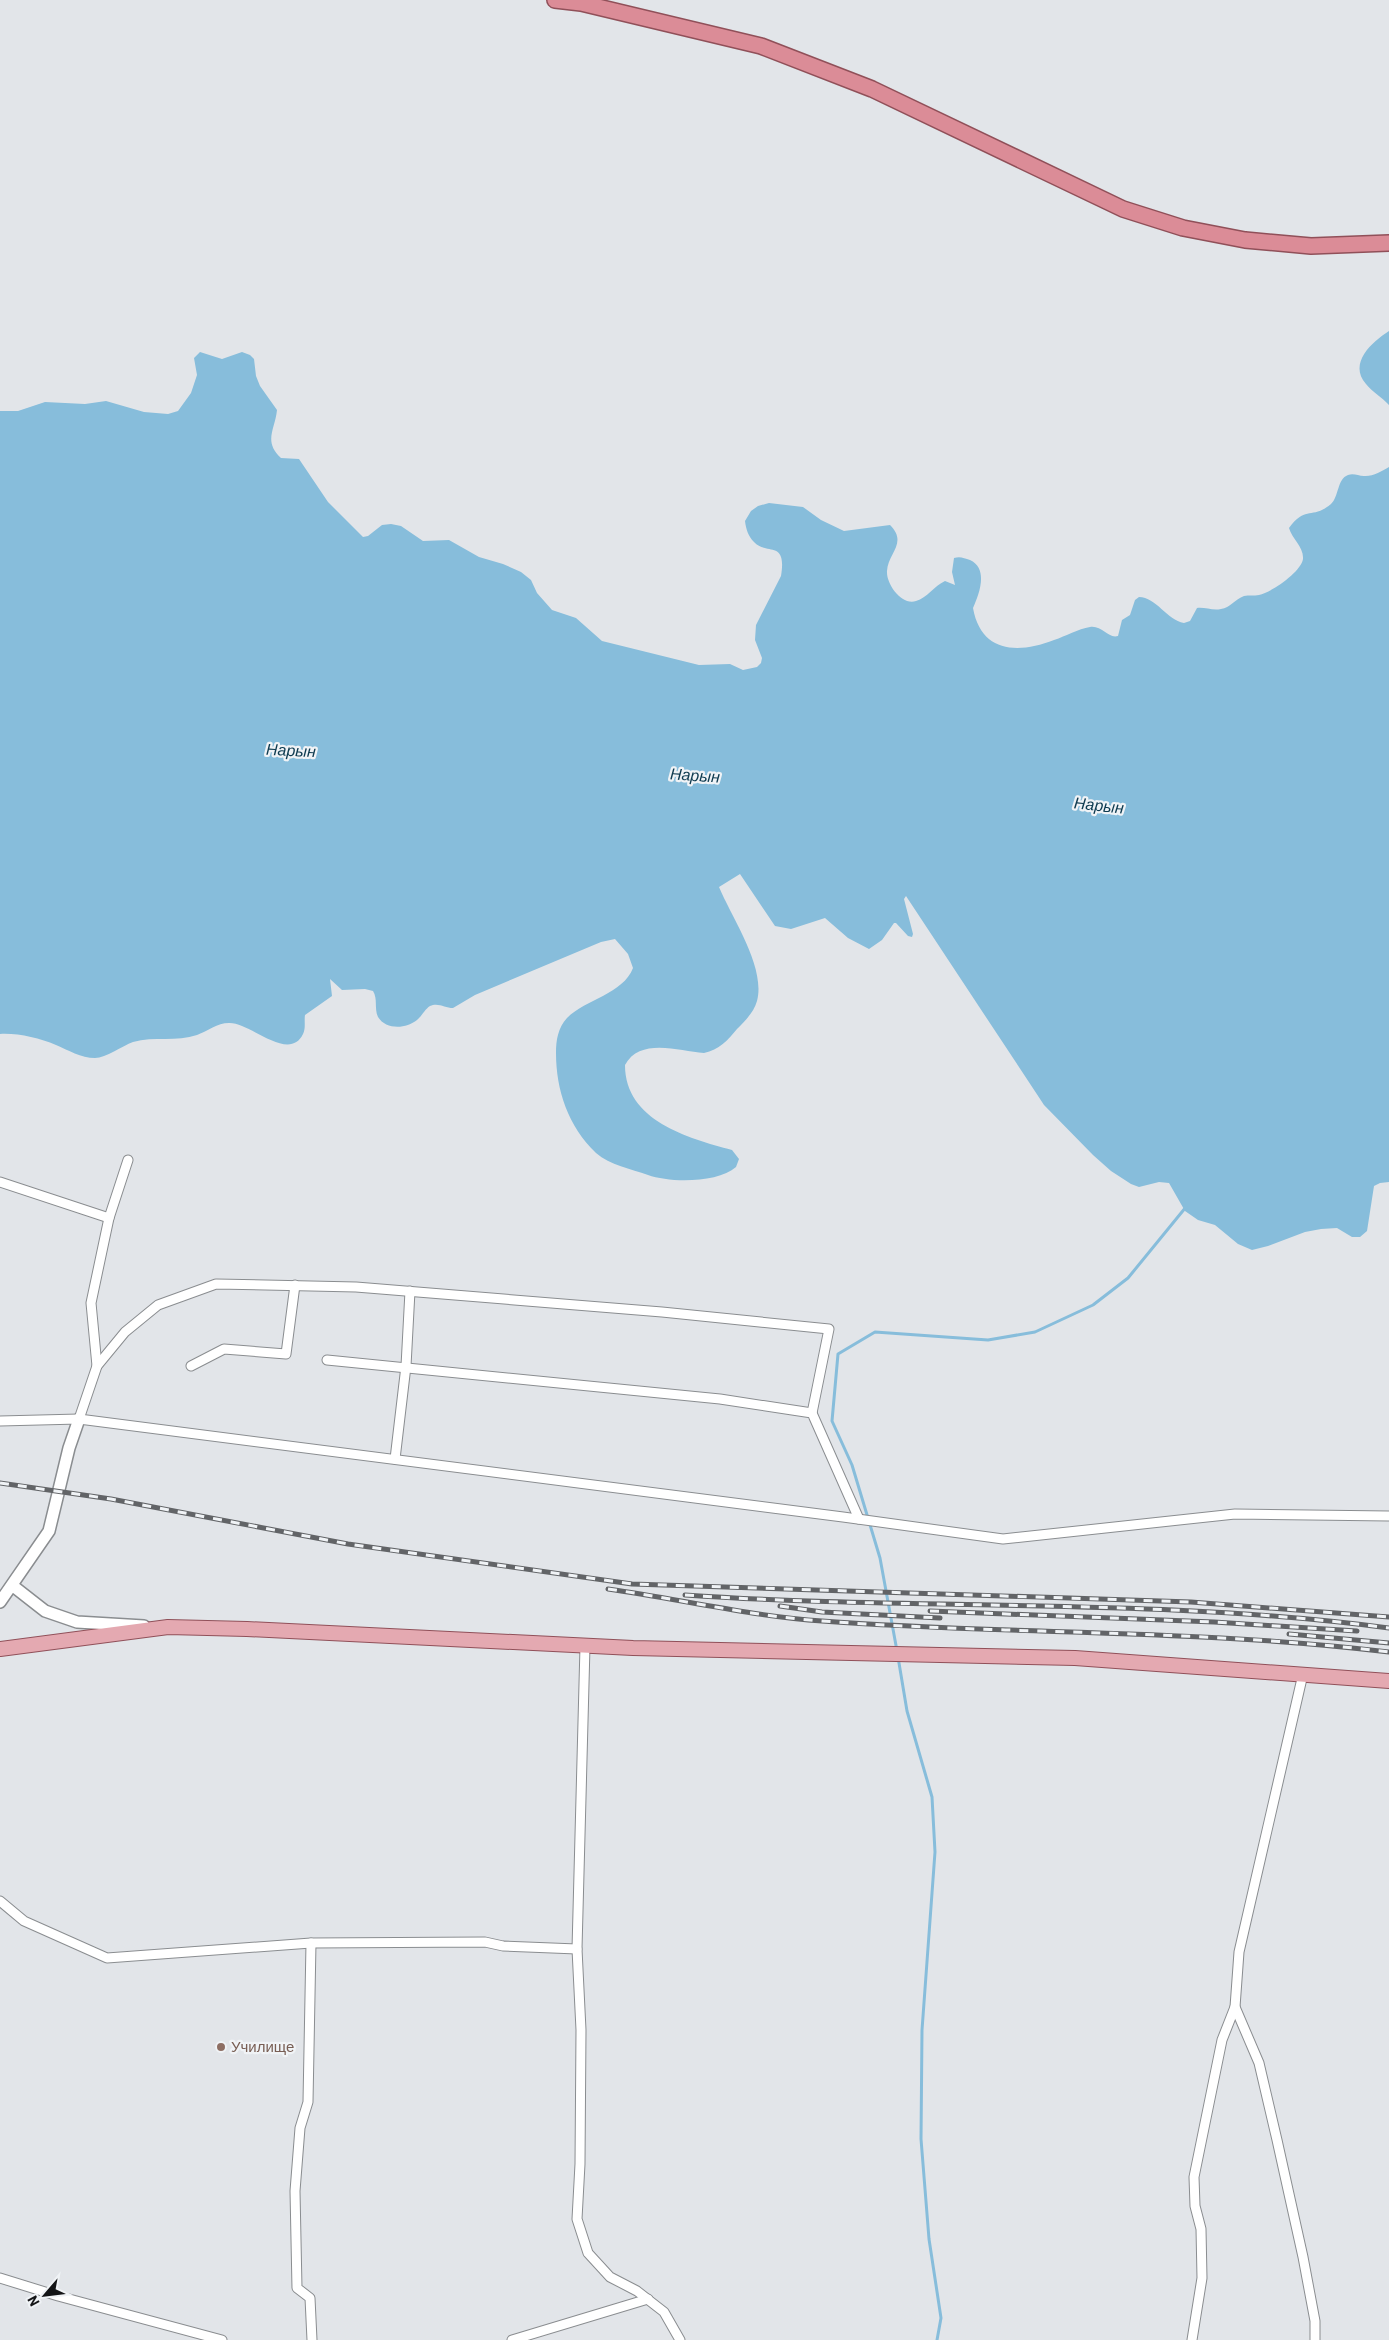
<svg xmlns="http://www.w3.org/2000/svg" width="1389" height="2340" font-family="Barlow,sans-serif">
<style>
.water{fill:#87bddb}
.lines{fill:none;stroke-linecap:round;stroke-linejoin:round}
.stream{stroke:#87bddb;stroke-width:3}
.minor-casing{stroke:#8a8d90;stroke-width:11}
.tertiary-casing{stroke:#8a8d90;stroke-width:14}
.primary-casing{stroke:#905059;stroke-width:16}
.trunk-casing{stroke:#905059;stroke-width:18}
.minor{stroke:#fff;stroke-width:9}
.tertiary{stroke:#fff;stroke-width:11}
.primary{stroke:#e4a9b1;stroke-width:14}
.trunk{stroke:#db8c97;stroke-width:15}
.rail-casing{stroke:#626467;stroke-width:5}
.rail{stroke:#f0f3f6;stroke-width:3;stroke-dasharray:9;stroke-linecap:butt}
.education-dot{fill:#8d6e63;stroke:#f0f3f6;stroke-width:2}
.labels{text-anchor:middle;stroke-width:4.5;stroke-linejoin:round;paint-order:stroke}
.education-label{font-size:15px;fill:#785e54;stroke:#f0f3f6;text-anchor:start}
.water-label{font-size:16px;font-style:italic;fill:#0e3b50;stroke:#f0f3f6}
</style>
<rect width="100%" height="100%" fill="#e2e5e9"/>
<!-- water -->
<g class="water">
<path d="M1389 331V405C1382 397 1372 392 1366 384 1348 363 1372 342 1389 331Z"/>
<path d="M200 352 222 359 242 352 250 355 254 359 256 376 260 386 277 410C275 430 263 441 281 458L299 459 328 502 363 537 368 536 382 525 391 524 401 526 423 541 449 540 479 557 503 564 521 572 531 580 537 593 552 610 576 618 602 641 699 665 730 664 743 670 757 667 761 663 762 658 755 640 756 625 781 576C787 539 767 556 754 542 748 536 746 529 745 521L751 511 758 506 769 503 803 507 821 520 844 531 890 525C908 543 888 553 887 571 886 584 902 606 916 601 927 598 934 586 945 581L955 585 952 572 954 558C960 556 964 558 970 560 989 569 979 594 973 608 981 653 1018 654 1054 640 1066 636 1078 629 1090 627 1102 625 1108 639 1118 636L1122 620 1130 615 1135 600 1139 597C1156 597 1167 620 1184 623L1190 621 1197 608C1205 607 1213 611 1221 609 1230 608 1235 599 1244 596 1249 595 1254 596 1259 595 1272 592 1301 572 1303 559 1304 547 1292 539 1289 528 1306 505 1312 520 1331 504 1339 497 1337 479 1348 475 1354 473 1358 476 1364 476 1372 477 1382 471 1389 467V1182L1380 1183 1374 1186 1367 1231 1360 1237H1352L1337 1228 1321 1229 1305 1232 1268 1246 1252 1250 1238 1244 1215 1225 1198 1220 1185 1211 1169 1183 1159 1182 1139 1187 1131 1184 1111 1171 1093 1155 1044 1105 906 896 904 899 913 934 912 937 908 936 896 923H894L882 940 869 949 848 938 825 918 791 929 775 926 740 874 719 887C732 918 766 967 757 1001 754 1012 745 1021 737 1029 728 1040 719 1050 704 1053 679 1051 640 1037 625 1065 625 1121 688 1138 732 1150L739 1159 736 1167C718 1183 670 1183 648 1175 631 1169 610 1165 596 1153 568 1126 556 1090 556 1053 556 1040 558 1028 567 1018 586 999 623 994 633 968L628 954 615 939 601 942 570 955 475 995 453 1008C445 1008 438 1002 430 1006 425 1009 422 1016 417 1020 406 1029 386 1030 378 1017 374 1008 378 999 373 991L365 989 342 990 330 979 332 996 305 1015C304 1021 306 1028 303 1034 289 1063 250 1022 229 1023 217 1023 208 1031 197 1035 177 1042 154 1036 133 1042 122 1046 106 1058 95 1058 81 1058 68 1050 56 1045 39 1038 18 1033 0 1034V411H18L45 402 85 404 106 401 144 412 168 414 178 411 191 393 197 375 194 358Z"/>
</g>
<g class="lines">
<!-- stream -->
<g class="stream">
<polyline points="897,1651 880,1558 852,1465 832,1421 838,1354 875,1332 988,1340 1035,1332 1093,1305 1128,1278 1186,1207"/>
<polyline points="898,1657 907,1711 932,1797 935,1852 922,2030 921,2139 929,2239 941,2318 937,2340"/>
</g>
<!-- minor casing -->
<g class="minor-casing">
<g id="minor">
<polyline points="0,1182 109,1218"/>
<polyline points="327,1360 720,1399 812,1413 859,1519"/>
<polyline points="97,1366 91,1303 109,1218 128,1160"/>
<polyline points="191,1366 224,1349 286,1354 295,1285"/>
<polyline points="79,1419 97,1366 125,1332 158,1305 216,1284 356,1287 662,1312 829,1329 812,1413"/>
<polyline points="0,1421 79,1419 843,1517 1003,1539 1235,1514 1389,1516"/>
<polyline points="395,1459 406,1366 410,1291"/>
<polyline points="585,1646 577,1949 581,2030 580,2164 577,2219 588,2253 610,2277 637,2291 664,2312 680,2340"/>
<polyline points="1303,1674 1239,1952 1235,2007 1259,2063 1277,2140 1303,2257 1315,2321 1315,2340"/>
<polyline points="0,1901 24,1921 107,1958 311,1943 485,1942 503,1946 577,1949"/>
<polyline points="311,1943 308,2102 300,2128 295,2191 297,2288 310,2298 312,2340"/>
<polyline points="0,2278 58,2296 222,2340"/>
<polyline points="512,2340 648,2299"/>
<polyline points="1192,2340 1202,2278 1201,2229 1195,2206 1194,2177 1222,2040 1235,2007"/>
</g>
</g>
<!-- tertiary casing -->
<g class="tertiary-casing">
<g id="tertiary">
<polyline points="13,1586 45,1611 77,1622 144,1626"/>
<polyline points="0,1602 49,1531 69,1448 79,1419"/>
</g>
</g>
<!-- primary casing -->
<g class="primary-casing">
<polyline id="primary" points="0,1649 168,1627 247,1629 633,1648 1075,1658 1389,1681"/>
</g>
<!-- trunk casing -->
<g class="trunk-casing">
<polyline id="trunk" points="555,0 581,3 761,46 872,89 1123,209 1183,228 1245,240 1311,246 1389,243"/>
</g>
<!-- minor -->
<use href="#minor" class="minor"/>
<!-- tertiary -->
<use href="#tertiary" class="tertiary"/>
<!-- primary -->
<use href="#primary" class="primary"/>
<!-- trunk -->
<use href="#trunk" class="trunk"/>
<!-- rail casing -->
<g class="rail-casing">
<g id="rail">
<polyline points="0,1483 111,1499 348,1544 632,1584 1191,1602 1389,1617"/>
<path d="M608 1589C679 1599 750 1616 822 1621 1011 1635 1201 1629 1389 1652"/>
<path d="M685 1595C919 1611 1156 1597 1389 1628"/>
<polyline points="780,1606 822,1612 940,1618"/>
<polyline points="930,1611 1214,1622 1357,1631"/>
<polyline points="1289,1634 1389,1643"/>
</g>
</g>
<!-- rail -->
<use href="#rail" class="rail"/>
</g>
<!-- markers -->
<circle class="education-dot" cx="221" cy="2047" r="5"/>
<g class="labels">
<!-- education labels -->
<g class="education-label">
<text x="231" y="2052">Училище</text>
</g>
<!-- water labels -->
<g class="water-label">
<text transform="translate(291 750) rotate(3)" y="6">Нарын</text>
<text transform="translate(695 775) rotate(4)" y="6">Нарын</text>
<text transform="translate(1099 805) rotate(6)" y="6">Нарын</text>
</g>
</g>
<!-- north arrow -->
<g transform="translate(45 2295) rotate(242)" stroke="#f0f3f6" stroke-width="4" paint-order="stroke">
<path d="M0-4L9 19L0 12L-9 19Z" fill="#141517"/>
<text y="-8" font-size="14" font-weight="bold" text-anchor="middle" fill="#141517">N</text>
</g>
</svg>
